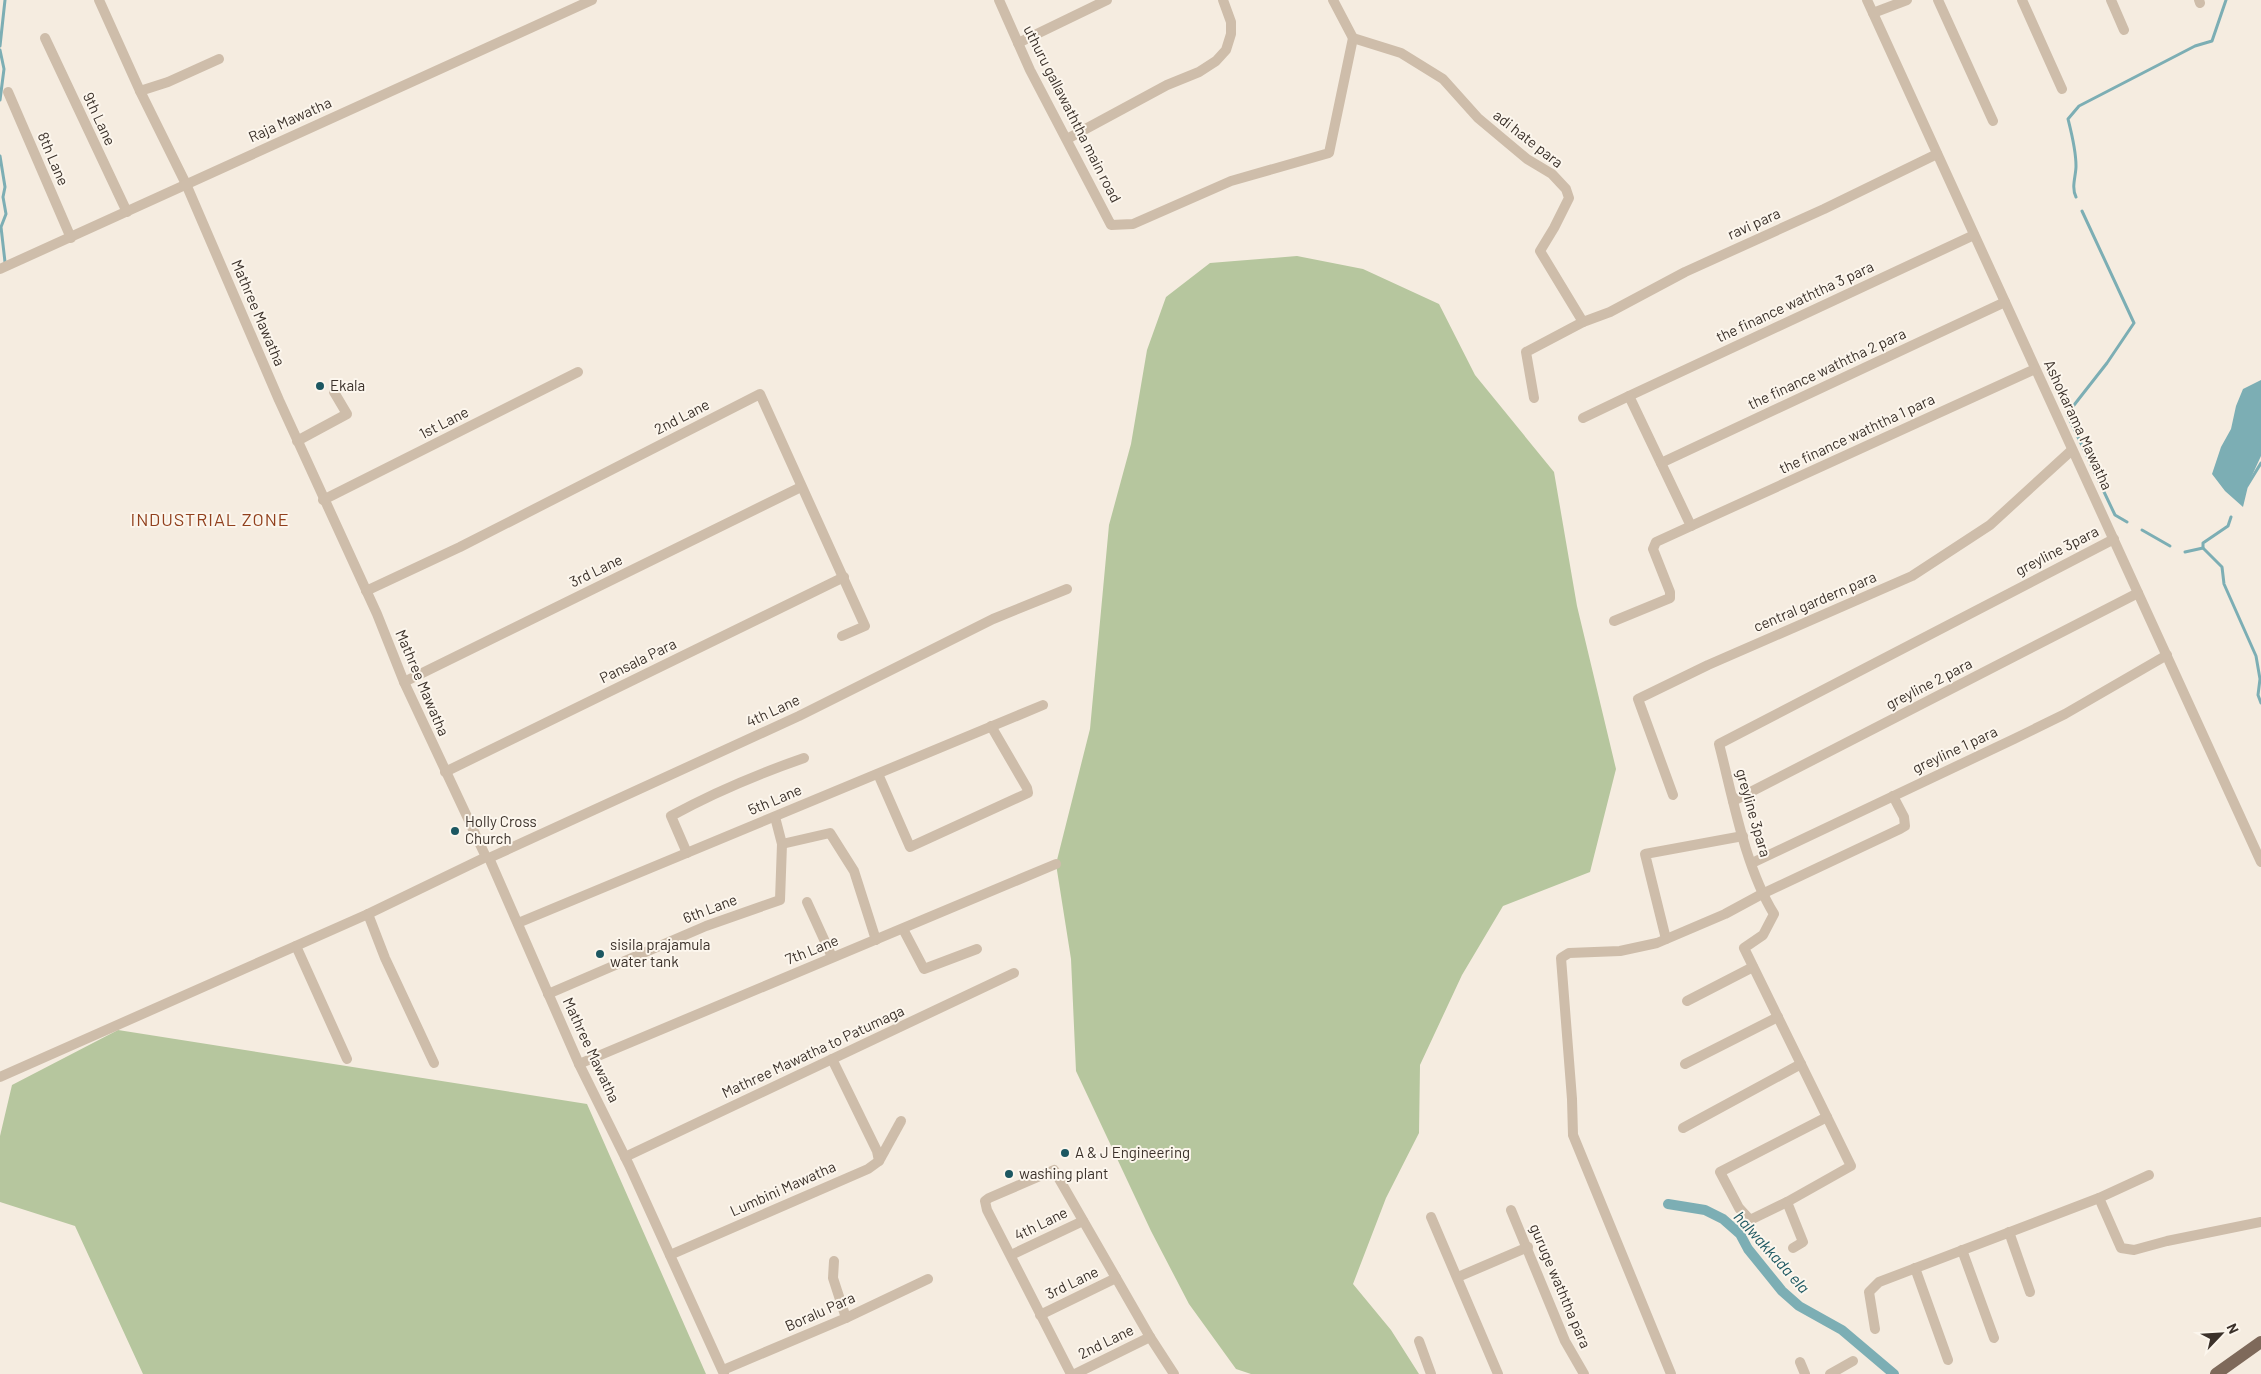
<svg xmlns="http://www.w3.org/2000/svg" width="2261" height="1374" font-family="Barlow,sans-serif">
<style>
.green{fill:#b6c69e}
.water{fill:#7caeb4}
.lines{fill:none;stroke-linecap:round;stroke-linejoin:round}
.stream{stroke:#7caeb4;stroke-width:3}
.canal{stroke:#7caeb4;stroke-width:10}
.minor{stroke:#cebdaa;stroke-width:10}
.major{stroke:#7e695a;stroke-width:12}
.poi-dot{fill:#1c5761;stroke:#fcf6ed;stroke-width:2}
.labels{text-anchor:middle;stroke-width:4;stroke-linejoin:round;paint-order:stroke}
.street-label{font-size:15px;fill:#3b312a;stroke:#fcf6ed}
.poi-label{font-size:15px;fill:#3b312a;stroke:#fcf6ed;text-anchor:start}
.water-label{font-size:16px;font-style:italic;fill:#1c5761;stroke:#fcf6ed}
.quarter-label{font-size:18px;letter-spacing:1px;fill:#91401d;stroke:#fcf6ed}
</style>
<rect width="100%" height="100%" fill="#f5ece0"/>
<!-- green -->
<g class="green">
<polygon points="1297,256 1363,269 1439,304 1475,375 1554,472 1577,606 1616,769 1590,872 1503,906 1462,975 1420,1065 1419,1133 1386,1198 1353,1284 1391,1330 1419,1374 1251,1374 1236,1369 1189,1304 1151,1231 1076,1071 1071,959 1056,864 1090,729 1109,525 1131,444 1147,350 1166,297 1210,263"/>
<polygon points="118,1030 587,1104 706,1374 143,1374 75,1226 0,1202 0,1136 12,1085"/>
</g>
<!-- water -->
<polygon class="water" points="2261,380 2261,456 2249,482 2243,507 2225,491 2212,474 2221,447 2231,429 2236,406 2243,389"/>
<g class="lines">
<!-- stream -->
<g class="stream">
<polyline points="0,46 5,0"/>
<polyline points="0,50 4,69 0,100"/>
<polyline points="0,156 5,187 3,197 6,214 1,227 5,262"/>
<path d="M2076 197C2071 187 2076 176 2076 166 2076 150 2072 135 2068 119L2079 106 2195 46 2212 41 2226 0"/>
<polyline points="2082,211 2134,323 2107,363 2067,414 2115,515 2127,522"/>
<polyline points="2247,486 2261,463"/>
<polyline points="2231,517 2228,526 2203,543 2203,548 2222,567 2224,584 2256,656 2260,679 2258,695 2261,703"/>
<polyline points="2142,530 2170,546"/>
<polyline points="2185,552 2203,548"/>
</g>
<!-- canal -->
<polyline class="canal" points="1668,1204 1705,1210 1723,1219 1740,1234 1748,1249 1782,1291 1799,1306 1842,1330 1894,1374"/>
<!-- minor -->
<g class="minor">
<polyline points="99,0 140,91 186,184 279,400 377,614 404,682 486,857 489,858 579,1064 629,1165 724,1374"/>
<polyline points="999,0 1030,70 1111,225 1133,224 1231,181 1329,153 1353,38"/>
<polyline points="1333,0 1353,38"/>
<polyline points="1867,0 2261,862"/>
<polyline points="1938,0 1993,121"/>
<polyline points="2022,0 2062,89"/>
<polyline points="2111,0 2124,30"/>
<polyline points="2199,0 2200,3"/>
<polyline points="1873,13 1907,0"/>
<polyline points="45,38 127,212"/>
<polyline points="1353,38 1401,53 1443,79 1478,118 1527,159 1552,174 1566,189 1569,198 1554,228 1540,251 1583,322 1526,352 1534,398"/>
<polyline points="1018,43 1107,0"/>
<polyline points="140,91 168,82 219,59"/>
<polyline points="8,92 71,238"/>
<polyline points="1067,139 1167,85 1199,72 1216,61 1226,50 1231,34 1231,22 1223,0"/>
<polyline points="0,269 592,0"/>
<polyline points="1583,322 1610,312 1685,272 1824,209 1937,154"/>
<polyline points="1629,396 1974,235"/>
<polyline points="1583,418 1629,396 1691,526 1656,542 1653,549 1670,592 1670,598 1614,621"/>
<polyline points="297,441 347,414 334,392"/>
<polyline points="1661,463 2005,302"/>
<polyline points="323,500 578,372"/>
<polyline points="1691,526 2035,369"/>
<polyline points="366,591 460,547 760,394 865,626 842,636"/>
<polyline points="404,682 801,487"/>
<polyline points="445,772 844,577"/>
<polyline points="878,774 910,847 1028,793 1027,788 991,726"/>
<polyline points="1673,795 1638,699 1708,665 1912,576 1990,525 2072,450"/>
<polyline points="1733,801 2138,593"/>
<polyline points="782,844 830,833 854,871 876,940"/>
<path d="M687 853 671 816C713 793 758 774 804 758"/>
<polyline points="489,858 799,716 993,619 1067,589"/>
<polyline points="1752,863 2014,739 2065,714 2167,655"/>
<polyline points="807,902 832,957"/>
<polyline points="368,914 385,958 434,1063"/>
<polyline points="518,923 1043,705"/>
<polyline points="903,929 924,969 977,949"/>
<polyline points="1666,939 1645,854 1743,836"/>
<polyline points="296,946 347,1059"/>
<polyline points="548,994 706,926 780,900 782,844 775,817"/>
<polyline points="1687,1001 1753,967"/>
<polyline points="579,1064 1056,864"/>
<polyline points="1685,1064 1778,1017"/>
<polyline points="0,1077 368,914 486,857"/>
<polyline points="1683,1128 1801,1064"/>
<polyline points="625,1157 1014,973"/>
<polyline points="879,1161 901,1121"/>
<polyline points="2099,1198 2149,1175"/>
<polyline points="1787,1202 1750,1220 1739,1208 1720,1172 1827,1117"/>
<polyline points="1511,1210 1565,1341 1584,1374"/>
<polyline points="1431,1217 1498,1374"/>
<polyline points="2009,1232 2030,1292"/>
<path d="M1793 1248 1803 1242 1787 1202 1851 1166 1744 948 1763 935 1774 914C1745 867 1733 798 1719 744L2114 539"/>
<polyline points="1962,1250 1994,1338"/>
<polyline points="670,1255 868,1169 879,1161 877,1151 832,1059"/>
<polyline points="1011,1255 1083,1221"/>
<polyline points="834,1261 833,1278 846,1318"/>
<polyline points="1915,1268 1948,1360"/>
<polyline points="1458,1277 1528,1247"/>
<polyline points="1040,1315 1116,1278"/>
<polyline points="1875,1329 1869,1292 1879,1282 2099,1198 2121,1248 2134,1250 2167,1241 2261,1222"/>
<polyline points="1419,1341 1431,1374"/>
<polyline points="1800,1362 1805,1374"/>
<polyline points="723,1370 846,1318 928,1279"/>
<polyline points="1071,1374 987,1210 985,1201 989,1198 1054,1170 1150,1337 1174,1374"/>
<polyline points="1075,1374 1150,1337"/>
<polyline points="1671,1374 1573,1135 1572,1099 1561,958 1569,953 1620,951 1657,943 1725,914 1762,894 1900,829 1905,826 1904,817 1893,796"/>
<polyline points="1830,1374 1853,1361"/>
</g>
<!-- major -->
<polyline class="major" points="2216,1374 2261,1342"/>
</g>
<!-- markers -->
<g class="poi-dot">
<circle cx="320" cy="386" r="5"/>
<circle cx="455" cy="831" r="5"/>
<circle cx="600" cy="954" r="5"/>
<circle cx="1065" cy="1153" r="5"/>
<circle cx="1009" cy="1174" r="5"/>
</g>
<g class="labels">
<!-- street labels -->
<g class="street-label">
<text transform="translate(1072 114) rotate(63)" y="5">uthuru gallawaththa main road</text>
<text transform="translate(99 119) rotate(65)" y="5">9th Lane</text>
<text transform="translate(290 120) rotate(-24)" y="5">Raja Mawatha</text>
<text transform="translate(1528 139) rotate(38)" y="5">adi hate para</text>
<text transform="translate(53 159) rotate(67)" y="5">8th Lane</text>
<text transform="translate(1754 224) rotate(-24)" y="5">ravi para</text>
<text transform="translate(1795 302) rotate(-25)" y="5">the finance waththa 3 para</text>
<text transform="translate(258 313) rotate(67)" y="5">Mathree Mawatha</text>
<text transform="translate(1827 369) rotate(-25)" y="5">the finance waththa 2 para</text>
<text transform="translate(682 417) rotate(-27)" y="5">2nd Lane</text>
<text transform="translate(444 423) rotate(-27)" y="5">1st Lane</text>
<text transform="translate(2078 425) rotate(65)" y="5">Ashokarama Mawatha</text>
<text transform="translate(1857 434) rotate(-25)" y="5">the finance waththa 1 para</text>
<text transform="translate(2057 551) rotate(-27)" y="5">greyline 3para</text>
<text transform="translate(596 571) rotate(-26)" y="5">3rd Lane</text>
<text transform="translate(1815 602) rotate(-23)" y="5">central gardern para</text>
<text transform="translate(638 661) rotate(-26)" y="5">Pansala Para</text>
<text transform="translate(422 683) rotate(67)" y="5">Mathree Mawatha</text>
<text transform="translate(1929 684) rotate(-27)" y="5">greyline 2 para</text>
<text transform="translate(773 711) rotate(-25)" y="5">4th Lane</text>
<text transform="translate(1955 750) rotate(-25)" y="5">greyline 1 para</text>
<text transform="translate(775 800) rotate(-23)" y="5">5th Lane</text>
<text transform="translate(1753 813) rotate(74)" y="5">greyline 3para</text>
<text transform="translate(710 909) rotate(-21)" y="5">6th Lane</text>
<text transform="translate(812 950) rotate(-22)" y="5">7th Lane</text>
<text transform="translate(591 1050) rotate(65)" y="5">Mathree Mawatha</text>
<text transform="translate(813 1052) rotate(-25)" y="5">Mathree Mawatha to Patumaga</text>
<text transform="translate(783 1189) rotate(-24)" y="5">Lumbini Mawatha</text>
<text transform="translate(1041 1224) rotate(-26)" y="5">4th Lane</text>
<text transform="translate(1072 1283) rotate(-26)" y="5">3rd Lane</text>
<text transform="translate(1560 1286) rotate(67)" y="5">guruge waththa para</text>
<text transform="translate(820 1312) rotate(-24)" y="5">Boralu Para</text>
<text transform="translate(1106 1342) rotate(-26)" y="5">2nd Lane</text>
</g>
<!-- poi labels -->
<g class="poi-label">
<text x="330" y="391">Ekala</text>
<text x="465" y="827">Holly Cross<tspan x="465" dy="17">Church</tspan></text>
<text x="610" y="950">sisila prajamula<tspan x="610" dy="17">water tank</tspan></text>
<text x="1075" y="1158">A &amp; J Engineering</text>
<text x="1019" y="1179">washing plant</text>
</g>
<!-- water labels -->
<g class="water-label">
<text transform="translate(1772 1252) rotate(48)" y="6">halwakkada ela</text>
</g>
<!-- quarter labels -->
<g class="quarter-label">
<text x="210" y="526">INDUSTRIAL ZONE</text>
</g>
</g>
<!-- north arrow -->
<g transform="translate(2221 1334) rotate(65)" stroke="#fcf6ed" stroke-width="4" paint-order="stroke">
<path d="M0-4L9 19L0 12L-9 19Z" fill="#3b312a"/>
<text y="-8" font-size="14" font-weight="bold" text-anchor="middle" fill="#3b312a">N</text>
</g>
</svg>
